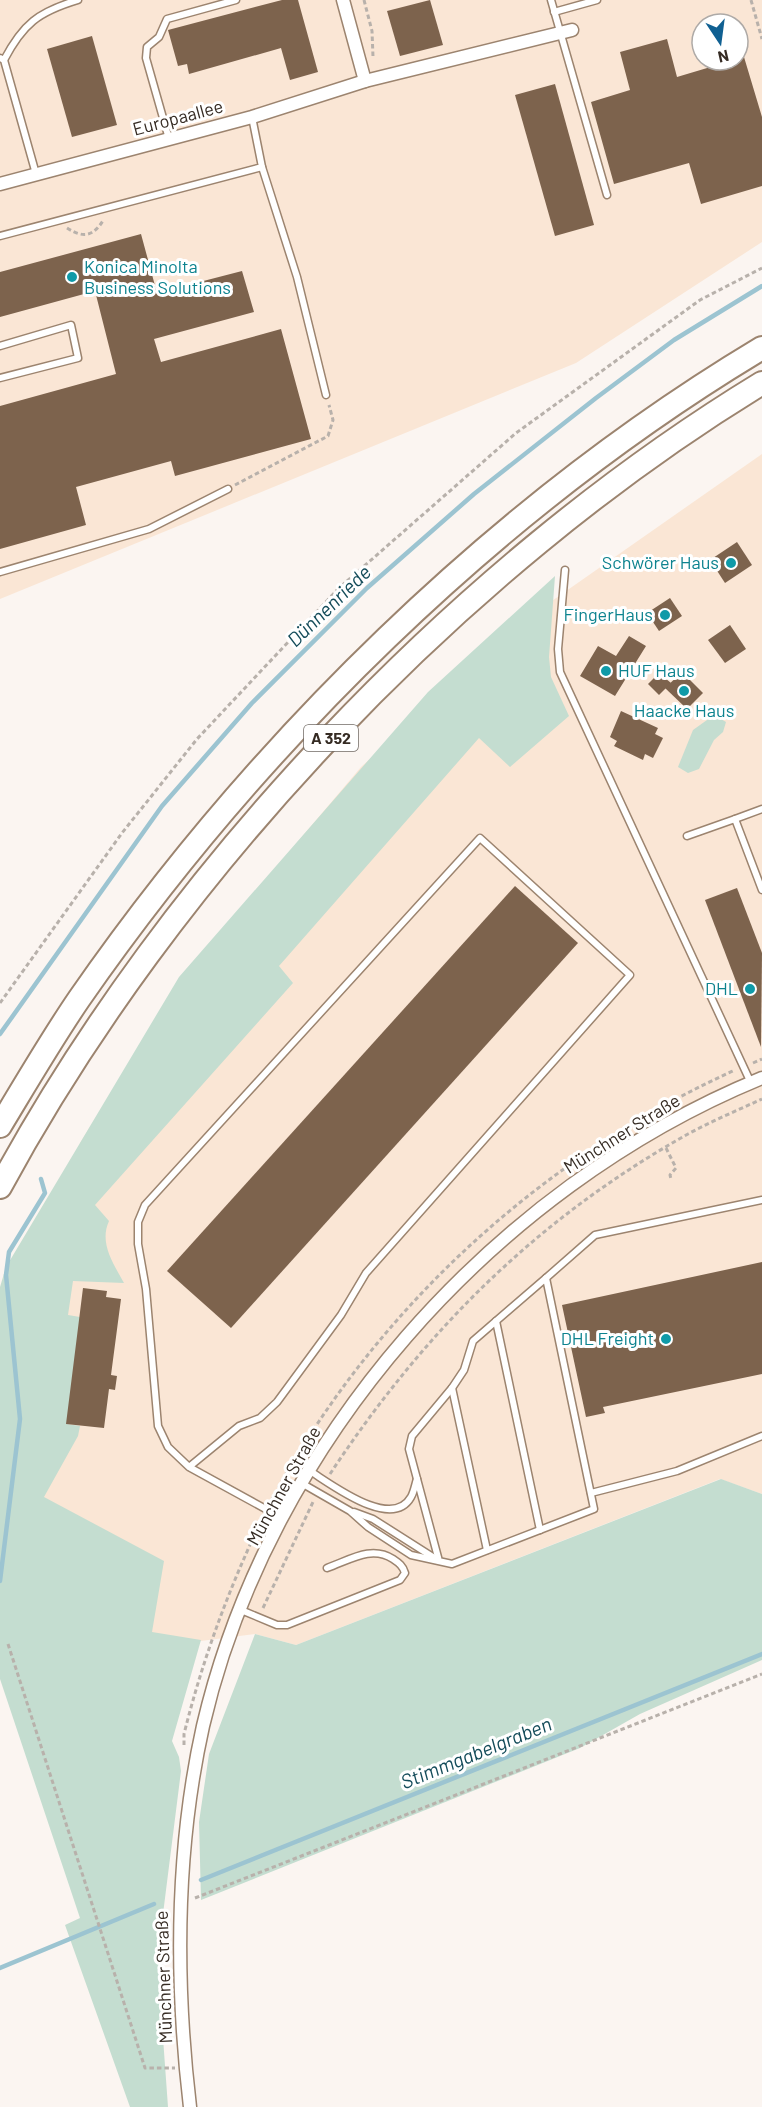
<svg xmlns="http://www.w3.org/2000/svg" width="762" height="2107" font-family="Barlow,sans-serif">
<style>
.built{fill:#fae6d5;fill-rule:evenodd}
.green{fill:#c4ddd0}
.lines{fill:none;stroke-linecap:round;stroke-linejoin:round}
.stream{stroke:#9cc4d1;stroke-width:4.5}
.building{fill:#7d634d}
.lane-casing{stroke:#9c846f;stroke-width:9}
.street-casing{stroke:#9c846f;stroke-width:15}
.highway-casing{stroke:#9c846f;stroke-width:26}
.path{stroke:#b8b1ab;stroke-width:3;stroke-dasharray:4.5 3;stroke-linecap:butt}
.lane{stroke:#fff;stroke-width:6}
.street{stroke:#fff;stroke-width:12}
.highway{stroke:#fff;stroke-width:22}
.culture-dot{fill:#0f9aa8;stroke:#fff;stroke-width:2}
.labels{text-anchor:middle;stroke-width:6;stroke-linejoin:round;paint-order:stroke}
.shield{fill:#fff;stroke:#726b65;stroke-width:1.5}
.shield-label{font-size:16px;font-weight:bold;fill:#352b23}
.street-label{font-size:18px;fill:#352b23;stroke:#fff}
.culture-label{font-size:18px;fill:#0d838f;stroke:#fff;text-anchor:end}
.water-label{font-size:20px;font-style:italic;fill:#144c5a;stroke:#fff}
</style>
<rect width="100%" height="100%" fill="#fbf5f1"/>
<!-- built -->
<g class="built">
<path d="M0 0H762V242L576 363 0 599ZM702 24H738V60H702Z"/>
<polygon points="762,454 762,1494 720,1479 296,1645 255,1634 193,1642 13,1602 80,1143 185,975 361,767 519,624"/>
</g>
<!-- green -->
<g class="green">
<path d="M555 576 549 657 551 677 569 716 510 767 479 738 279 966 293 983 95 1205 109 1221C99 1243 113 1263 124 1283L73 1281 68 1315 80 1317 67 1424 80 1426 78 1436 44 1497 164 1561 152 1632 201 1640 172 1741 179 1757 181 1771 163 1914 162 2024 168 2107H130L65 1925 80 1918 0 1679V1287L6 1267 179 977 428 692Z"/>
<polygon points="714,715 726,722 723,732 714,740 699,769 688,773 678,767 693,730"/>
<polygon points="721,1479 762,1494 762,1660 640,1714 580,1748 201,1900 199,1822 209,1754 255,1634 296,1645"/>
</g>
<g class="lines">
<!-- stream -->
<g class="stream">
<polyline points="0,1034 162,806 252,703 367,588 474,494 596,398 674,340 762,286"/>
<polyline points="0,1581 20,1419 6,1275 9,1252 45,1193 41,1179"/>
<polyline points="201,1880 762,1654"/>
<polyline points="0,1968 154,1904"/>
</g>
</g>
<!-- building -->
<g class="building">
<polygon points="282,0 298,0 318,72 290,80 281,48 189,74 187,64 178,66 168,30"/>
<polygon points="430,0 443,45 400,56 387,11"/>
<polygon points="92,36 117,125 72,137 47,49"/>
<polygon points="667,39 677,77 744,57 762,117 762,186 701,204 689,163 614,184 591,102 630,90 620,52"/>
<polygon points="555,84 594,225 555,236 515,95"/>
<polygon points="141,234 157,293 242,271 254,312 154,339 161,362 281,329 311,439 175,476 171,461 76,487 86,525 0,549 0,406 116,374 95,291 0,317 0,272"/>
<polygon points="737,542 752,565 725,583 710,560"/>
<polygon points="670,598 682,616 659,631 647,613"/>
<polygon points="730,625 746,649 725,663 708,640"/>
<polygon points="629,636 646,646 615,696 580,676 598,646 616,656"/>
<polygon points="682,672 703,693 687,709 665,688"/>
<polygon points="659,673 671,683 659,695 648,684"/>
<polygon points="621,711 658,728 655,734 663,738 653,758 645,754 643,760 614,746 617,741 610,737"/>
<polygon points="515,886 578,943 231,1328 167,1271"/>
<polygon points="737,888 762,953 761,1047 705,900"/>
<polygon points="762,1262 762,1374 603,1407 605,1413 586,1417 562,1305"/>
<polygon points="83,1288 107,1291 106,1297 121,1299 111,1375 117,1376 115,1390 109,1389 104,1428 66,1424"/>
</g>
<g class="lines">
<!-- lane casing -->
<g class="lane-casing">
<g id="lane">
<polyline points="551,0 607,195"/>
<polyline points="554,12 597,0"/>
<polyline points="0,58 4,60 36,174"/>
<path d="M4 60C23 24 38 12 78 0"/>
<polyline points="169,139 146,58 147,47 159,37 167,19 236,0"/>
<polyline points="262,167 297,277 326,395"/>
<polyline points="0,236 262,167 252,117"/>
<polyline points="0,346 71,325 78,358 0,378"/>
<polyline points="565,570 558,649 560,672 751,1083"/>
<polyline points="0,572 149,529 228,489"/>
<polyline points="762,809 735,819 762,890"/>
<polyline points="687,836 735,819"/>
<polyline points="546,1278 595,1235 762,1200"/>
<polyline points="496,1321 540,1530"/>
<polyline points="452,1388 487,1550"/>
<polyline points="189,1467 168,1447 158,1426 146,1289 138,1244 138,1222 145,1205 480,838 630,975 366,1273 341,1315 277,1402 260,1418 239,1426 189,1467 282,1518"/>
<path d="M310 1471C331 1484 392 1531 411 1497 414 1492 415 1485 417 1479"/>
<polyline points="303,1484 350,1511 368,1527 411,1555 452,1564 594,1509 546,1278 473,1341 464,1370 452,1388 412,1436 409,1449 439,1561"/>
<polyline points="591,1493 677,1471 762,1436"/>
<polyline points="354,1512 373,1519 436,1559"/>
<path d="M241 1610 277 1625H287L400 1580 405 1573C403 1566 399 1563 393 1559 371 1545 350 1560 327 1568"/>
</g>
</g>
<!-- street casing -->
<g class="street-casing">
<g id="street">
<polyline points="365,81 572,30"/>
<polyline points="0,184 252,117 365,81 343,0"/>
<path d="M190 2107C175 1980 175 1852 203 1726 269 1442 493 1188 762 1078"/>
</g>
</g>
<!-- highway casing -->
<g class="highway-casing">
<g id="highway">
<path d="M0 1126C26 1083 51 1040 79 999 256 744 495 508 762 348"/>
<path d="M0 1187C169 874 458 568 762 383"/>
</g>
</g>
<!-- path -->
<g class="path">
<polyline points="364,0 372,31 373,57"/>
<polyline points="751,0 762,39"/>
<path d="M67 228C84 239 94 236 104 219"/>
<polyline points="235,485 328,436 333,420 329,405"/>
<polyline points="0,1003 122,833 197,739 338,589 516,433 700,300 762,268"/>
<polyline points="753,1063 762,1059"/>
<polyline points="666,1148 676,1168 670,1175 671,1179"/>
<path d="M330 1474C425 1330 538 1218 688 1134 712 1121 738 1110 762 1099"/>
<path d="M271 1501C373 1311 540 1158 735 1070"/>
<polyline points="263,1608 313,1502"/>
<polyline points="8,1644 145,2068 175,2068"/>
<path d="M184 1745V1734C203 1658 229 1588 263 1517"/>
<polyline points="195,1898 762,1674"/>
</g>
<!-- lane -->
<use href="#lane" class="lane"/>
<!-- street -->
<use href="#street" class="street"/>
<!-- highway -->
<use href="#highway" class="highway"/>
</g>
<!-- markers -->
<g class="culture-dot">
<circle cx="72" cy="277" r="6"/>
<circle cx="731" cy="563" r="6"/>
<circle cx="665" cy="615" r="6"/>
<circle cx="606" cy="671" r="6"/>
<circle cx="684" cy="691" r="6"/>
<circle cx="750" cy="989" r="6"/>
<circle cx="666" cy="1339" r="6"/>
</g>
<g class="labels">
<!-- shield labels -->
<rect class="shield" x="304" y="725" width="54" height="26" rx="4.5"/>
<g class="shield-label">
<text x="331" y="744">A 352</text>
</g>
<!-- street labels -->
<g class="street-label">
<text transform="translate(178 118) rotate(-15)" y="6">Europaallee</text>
<text transform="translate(622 1134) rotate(-32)" y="6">Münchner Straße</text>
<text transform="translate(284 1486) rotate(-61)" y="6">Münchner Straße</text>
<text transform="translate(164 1977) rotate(-92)" y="6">Münchner Straße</text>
</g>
<!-- culture labels -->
<g class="culture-label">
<text x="84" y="273" text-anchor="start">Konica Minolta<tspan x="84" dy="21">Business Solutions</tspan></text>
<text x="719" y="569">Schwörer Haus</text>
<text x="653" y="621">FingerHaus</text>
<text x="618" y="677" text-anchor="start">HUF Haus</text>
<text x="684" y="717" text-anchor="middle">Haacke Haus</text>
<text x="738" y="995">DHL</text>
<text x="654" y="1345">DHL Freight</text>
</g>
<!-- water labels -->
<g class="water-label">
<text transform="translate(329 606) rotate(-44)" y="7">Dünnenriede</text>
<text transform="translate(476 1753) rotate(-22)" y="7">Stimmgabelgraben</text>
</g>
</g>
<!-- north arrow -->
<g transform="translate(720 42) rotate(167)"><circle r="28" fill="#ffffff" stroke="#aeaaa7" stroke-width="1.5"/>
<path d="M0-4.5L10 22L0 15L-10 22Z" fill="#106092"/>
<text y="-9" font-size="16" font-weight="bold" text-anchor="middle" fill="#352b23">N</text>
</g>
</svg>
